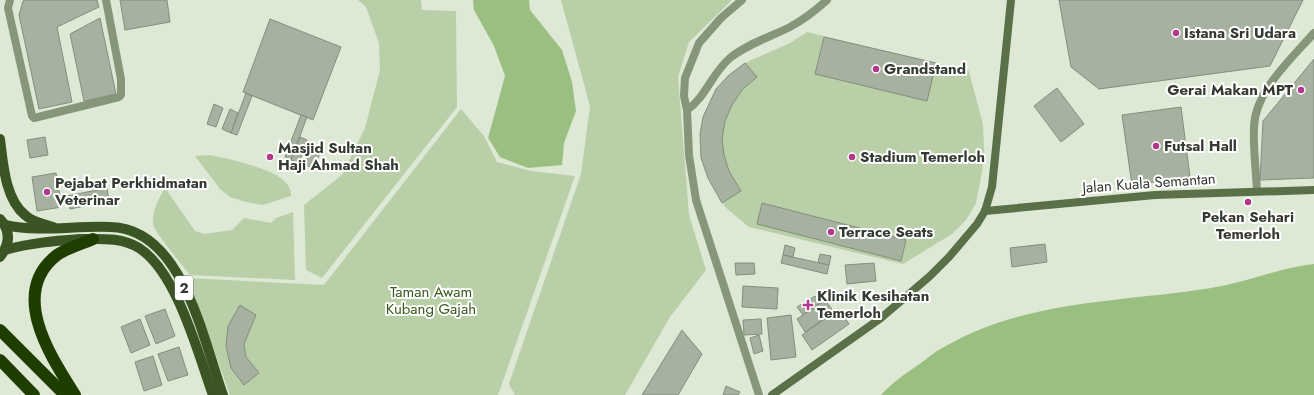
<svg xmlns="http://www.w3.org/2000/svg" width="1314" height="395" font-family="Jost,sans-serif">
<style>
.green{fill:#b8cfa8}
.water{fill:#9bbf81}
.building{fill:#a6b19f;stroke:#838e7c}
.lines{fill:none;stroke-linecap:round;stroke-linejoin:round}
.street{stroke:#86967b;stroke-width:8}
.secondary{stroke:#597049;stroke-width:8}
.primary{stroke:#3a5424;stroke-width:10}
.highway{stroke:#203d00;stroke-width:12}
.poi-dot{fill:#b2388c;stroke:#fff;stroke-width:1.5}
.labels{text-anchor:middle;stroke-width:4;stroke-linejoin:round;paint-order:stroke}
.shield{fill:#fff;stroke:#71746f;stroke-width:1}
.shield-label{font-size:14px;font-weight:bold;fill:#343931}
.poi-label{font-size:15px;font-weight:bold;fill:#343931;stroke:#fff;text-anchor:start}
.street-label{font-size:15px;fill:#343931;stroke:#fff}
.park-label{font-size:15px;fill:#395919;stroke:#fff}
</style>
<rect width="100%" height="100%" fill="#dde9d5"/>
<!-- green -->
<g class="green">
<polygon points="358,0 421,0 422,10 456,11 457,107 322,278 306,270 304,205 342,175 365,128 380,70 379,43 366,7"/>
<polygon points="561,0 732,0 689,42 678,77 689,215 706,270 670,317 625,395 515,395 509,384 581,174 590,106"/>
<polygon points="807,32 969,71 983,125 984,149 982,172 976,203 966,220 952,234 903,264 749,227 725,207 708,178 701,158 700,134 703,117 716,89 745,63 790,43"/>
<polygon points="461,109 484,136 497,162 531,171 575,176 498,395 230,395 188,278 324,285"/>
<path d="M210 155C228 159 280 169 289 187 291 190 291 194 291 196L263 205 246 202 230 197 220 189 195 156Z"/>
<path d="M165 188 195 231 204 234 232 230 244 218 271 223 276 218 293 212 295 280 190 275C182 265 158 236 154 227 150 214 159 198 165 188Z"/>
</g>
<!-- water -->
<g class="water">
<polygon points="473,0 529,0 530,10 562,50 572,82 576,111 564,143 562,165 528,168 500,157 488,138 505,76 494,46 474,10"/>
<path d="M1314 264V395H881C893 382 906 373 921 363 929 357 937 350 946 346 1026 300 1122 302 1211 288 1246 282 1279 268 1314 264Z"/>
</g>
<!-- building -->
<g class="building">
<polygon points="25,0 97,0 99,7 57,27 72,102 39,109 19,15 23,1"/>
<polygon points="120,0 167,0 170,22 125,30"/>
<polygon points="1059,0 1303,0 1270,66 1099,89 1071,67"/>
<polygon points="100,18 116,94 84,101 70,34"/>
<polygon points="270,19 341,47 313,120 243,92"/>
<polygon points="824,37 936,63 927,101 815,74"/>
<polygon points="1314,59 1314,178 1260,180 1263,121"/>
<polygon points="745,63 757,77 742,90 732,105 725,121 722,139 724,155 729,171 741,191 722,203 708,178 701,158 700,134 703,117 716,89 729,75"/>
<polygon points="1057,88 1084,124 1061,142 1034,106"/>
<polygon points="246,93 252,96 237,135 231,133"/>
<polygon points="214,104 223,108 216,127 207,124"/>
<polygon points="1181,107 1190,177 1132,185 1122,115"/>
<polygon points="230,109 238,113 231,133 222,129"/>
<polygon points="301,115 307,117 291,160 285,157"/>
<polygon points="45,137 48,155 30,158 27,140"/>
<polygon points="300,137 307,140 299,163 291,160"/>
<polygon points="312,144 322,148 314,168 305,165"/>
<polygon points="56,173 62,207 37,211 32,177"/>
<polygon points="107,188 109,201 70,209 67,196"/>
<polygon points="762,203 906,240 901,261 757,224"/>
<polygon points="1045,244 1047,262 1012,267 1010,248"/>
<polygon points="785,245 795,248 793,257 783,255"/>
<polygon points="820,254 831,256 829,265 818,263"/>
<polygon points="783,255 829,265 827,274 781,263"/>
<polygon points="735,263 754,263 755,274 736,275"/>
<polygon points="874,263 876,281 847,284 845,265"/>
<polygon points="743,286 778,288 777,309 742,307"/>
<polygon points="815,296 820,303 803,315 797,307"/>
<polygon points="825,300 834,312 805,332 797,319"/>
<polygon points="240,305 256,315 244,344 246,357 259,373 244,385 231,368 226,346 228,326"/>
<polygon points="165,309 175,336 156,344 145,316"/>
<polygon points="839,309 849,324 812,350 802,335"/>
<polygon points="791,315 796,357 771,360 767,318"/>
<polygon points="140,319 150,345 131,353 121,327"/>
<polygon points="761,319 762,334 744,335 743,320"/>
<polygon points="682,330 702,354 678,395 642,395"/>
<polygon points="759,335 763,351 754,354 750,338"/>
<polygon points="179,347 188,375 168,381 158,354"/>
<polygon points="153,356 162,385 144,391 135,362"/>
<polygon points="726,386 740,392 738,395 723,395"/>
</g>
<g class="lines">
<!-- street -->
<g class="street">
<polyline points="10,0 8,8 32,116 34,118 119,97 121,95 121,79 106,0"/>
<polyline points="742,0 721,18 699,43 685,78 684,96 687,110 689,155 696,200 759,395"/>
<path d="M687 110C706 97 712 73 730 58 747 44 770 37 790 27 803 20 816 10 827 0"/>
<path d="M1257 191C1256 170 1253 148 1254 127 1255 91 1292 58 1314 33"/>
</g>
<!-- secondary -->
<g class="secondary">
<polyline points="985,211 1155,195 1314,190"/>
<polyline points="772,395 881,318 930,276 949,257 977,224 985,211 992,187 1011,0"/>
</g>
<!-- primary -->
<g class="primary">
<path d="M0 139C3 163 5 199 25 215 32 222 44 224 53 227"/>
<path d="M0 219C11 231 10 244 0 257"/>
<path d="M5 225C41 233 75 225 111 227 183 229 203 340 223 395"/>
<path d="M5 250C30 243 54 241 80 239 100 239 121 237 139 248 177 272 198 354 213 395"/>
</g>
<!-- highway -->
<g class="highway">
<polyline points="0,330 65,395"/>
<polyline points="0,360 34,395"/>
<path d="M75 395C51 357 8 293 57 255 67 248 82 244 93 239"/>
</g>
</g>
<!-- markers -->
<g class="poi-dot">
<circle cx="1176" cy="33" r="4"/>
<circle cx="876" cy="69" r="4"/>
<circle cx="1301" cy="90" r="4"/>
<circle cx="1156" cy="146" r="4"/>
<circle cx="270" cy="157" r="4"/>
<circle cx="852" cy="157" r="4"/>
<circle cx="47" cy="192" r="4"/>
<circle cx="1248" cy="202" r="4"/>
<circle cx="831" cy="232" r="4"/>
<path d="M806 299h4v4h4v4h-4v4h-4v-4h-4v-4h4z"/>
</g>
<g class="labels">
<!-- shield labels -->
<rect class="shield" x="175" y="276" width="18" height="24" rx="3"/>
<g class="shield-label">
<text x="184" y="293">2</text>
</g>
<!-- poi labels -->
<g class="poi-label">
<text x="1184" y="38">Istana Sri Udara</text>
<text x="884" y="74">Grandstand</text>
<text x="1293" y="95" text-anchor="end">Gerai Makan MPT</text>
<text x="1164" y="151">Futsal Hall</text>
<text x="278" y="153">Masjid Sultan<tspan x="278" dy="17">Haji Ahmad Shah</tspan></text>
<text x="860" y="162">Stadium Temerloh</text>
<text x="55" y="188">Pejabat Perkhidmatan<tspan x="55" dy="17">Veterinar</tspan></text>
<text x="1248" y="222" text-anchor="middle">Pekan Sehari<tspan x="1248" dy="17">Temerloh</tspan></text>
<text x="839" y="237">Terrace Seats</text>
<text x="817" y="301">Klinik Kesihatan<tspan x="817" dy="17">Temerloh</tspan></text>
</g>
<!-- street labels -->
<g class="street-label">
<text transform="translate(1149 183) rotate(-4)" y="5">Jalan Kuala Semantan</text>
</g>
<!-- park labels -->
<g class="park-label">
<text x="431" y="297">Taman Awam<tspan x="431" dy="17">Kubang Gajah</tspan></text>
</g>
</g>
</svg>
